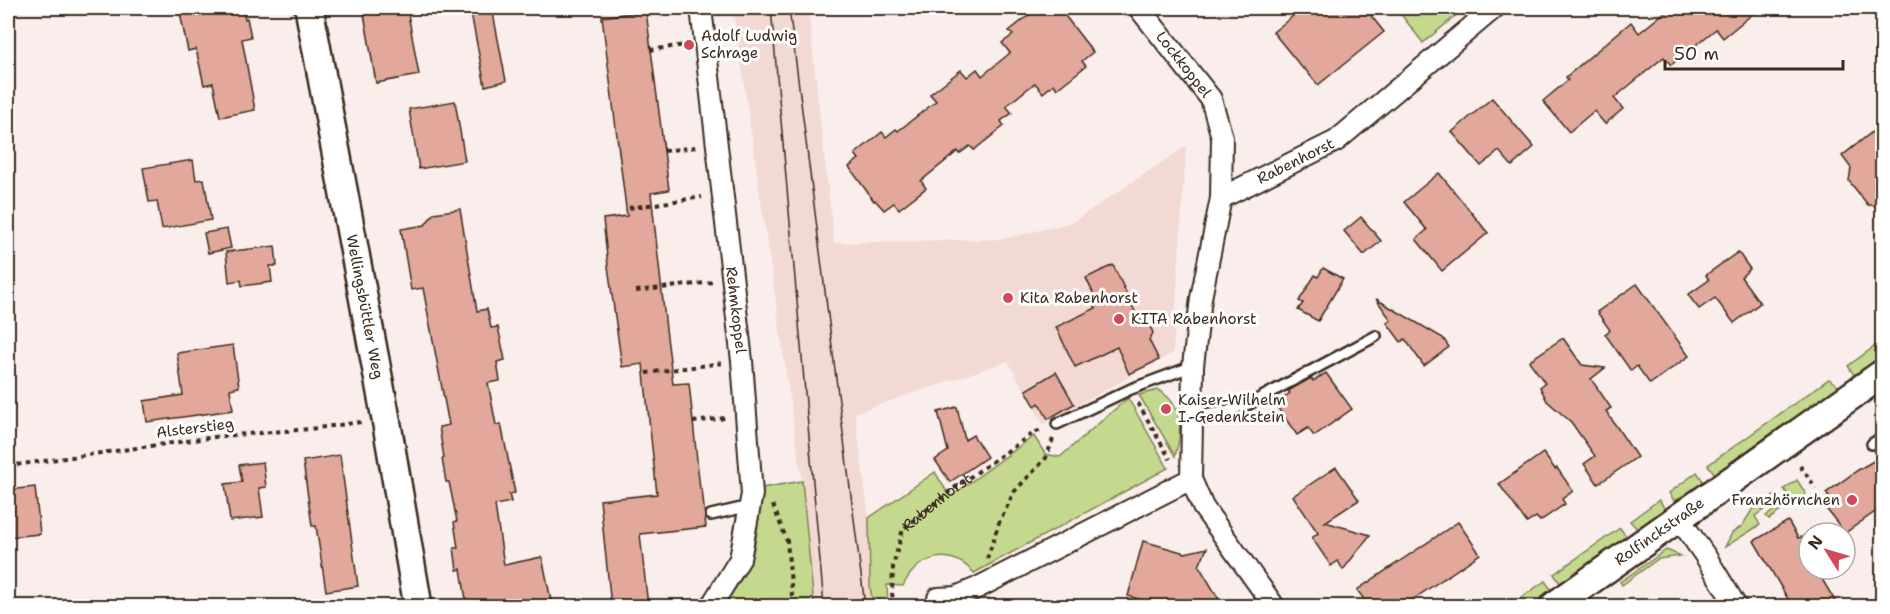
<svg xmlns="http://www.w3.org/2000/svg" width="1890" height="614" font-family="'Shantell Sans',sans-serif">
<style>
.built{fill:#f2d9d3}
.green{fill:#c4d98e;stroke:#808256;stroke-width:1.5}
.building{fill:#e1a89b;stroke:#3b2a1e;stroke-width:1.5}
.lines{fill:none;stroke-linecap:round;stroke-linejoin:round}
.lane-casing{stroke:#3b2a1e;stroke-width:14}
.street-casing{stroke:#3b2a1e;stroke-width:24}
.secondary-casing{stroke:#3b2a1e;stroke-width:32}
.path{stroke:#3b2a1e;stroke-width:4;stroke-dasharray:4.5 4.5;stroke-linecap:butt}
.lane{stroke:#fff;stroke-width:9}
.street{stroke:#fff;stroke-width:20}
.secondary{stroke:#fff;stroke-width:27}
.tram{stroke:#3b2a1e;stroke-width:1.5}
.poi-dot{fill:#d1495b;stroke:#fff;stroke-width:2}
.labels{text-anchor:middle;stroke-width:6;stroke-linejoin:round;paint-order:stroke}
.poi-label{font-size:15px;fill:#3b2a1e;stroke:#fff;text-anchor:start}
.street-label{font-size:15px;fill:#3b2a1e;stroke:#fff}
</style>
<rect width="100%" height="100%" fill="#f9eeeb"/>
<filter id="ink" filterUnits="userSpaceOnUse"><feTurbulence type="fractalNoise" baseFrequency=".0167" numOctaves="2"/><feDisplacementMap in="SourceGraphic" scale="12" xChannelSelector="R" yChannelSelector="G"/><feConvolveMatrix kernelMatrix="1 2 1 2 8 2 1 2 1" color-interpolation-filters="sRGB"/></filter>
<g filter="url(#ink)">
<!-- built -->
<polygon class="built" points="733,8 808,8 834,243 1004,239 1073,222 1186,146 1173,353 1043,424 1008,361 855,413 869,518 870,586 873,606 814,606 802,481"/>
<!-- green -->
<g class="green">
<polygon points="1400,8 1465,8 1423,43 1400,13"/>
<polygon points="1882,341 1882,359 1856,378 1848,366"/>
<polygon points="1829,379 1838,386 1837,391 1719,476 1714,473 1708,465"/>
<path d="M1158 390C1183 404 1183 431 1175 456L1139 395Z"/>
<path d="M1128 398 1168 468 974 573C950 547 918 555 903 586L887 585 888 606H873L870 586 869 518 935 472 950 497 1034 436 1045 454 1060 457Z"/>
<polygon points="1697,472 1703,481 1703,487 1677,505 1669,493"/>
<polygon points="1797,480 1806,494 1769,519 1766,516 1791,499 1784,489"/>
<path d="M802 481 814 606H723C732 593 744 578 750 562 758 539 759 512 762 488Z"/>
<polygon points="1777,494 1780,499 1755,516 1760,525 1725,547 1732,533 1742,526 1752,510"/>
<polygon points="1659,500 1667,512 1640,532 1630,521"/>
<polygon points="1620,528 1626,536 1625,541 1564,584 1559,582 1554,574"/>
<polygon points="1666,550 1681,556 1658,559 1622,585 1620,582"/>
<polygon points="1545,581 1550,588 1550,594 1531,606 1509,606"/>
</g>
<!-- building -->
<g class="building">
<polygon points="205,8 242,8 245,19 247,18 251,37 242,39 255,110 220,117 213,83 204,85 196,49 188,51 180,13"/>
<polygon points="363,8 407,8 419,75 376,83"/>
<polygon points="470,8 492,8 506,81 485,86"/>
<polygon points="1038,8 1059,8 1093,52 1082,61 1086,66 1057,89 1054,84 1043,93 1035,83 1006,106 1012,113 1001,121 1004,126 974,150 970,146 959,154 958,151 921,181 926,188 899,209 894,203 884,210 875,200 874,201 849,167 859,159 855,154 882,132 886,137 896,129 898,131 936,101 930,94 961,70 967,77 977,69 982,76 1010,53 1002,43 1013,35 1009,31"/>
<polygon points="1303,8 1365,8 1384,32 1318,85 1304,68 1303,69 1273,32"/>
<polygon points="1670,8 1760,8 1723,38 1716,29 1671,65 1664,57 1614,98 1623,109 1605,124 1594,111 1569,132 1543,101 1568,80 1566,77 1631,22 1639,33"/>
<polygon points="646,11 669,190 651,193 666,329 673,384 689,383 700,489 702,489 706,527 640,534 648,606 611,606 600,500 657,494 643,364 622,367 608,266 603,219 627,216 602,17"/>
<polygon points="1492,98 1534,147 1512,166 1499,151 1481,166 1452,132"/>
<polygon points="455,101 465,161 419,169 409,109"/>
<polygon points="1882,124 1882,206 1868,205 1849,181 1851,168 1842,156"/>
<polygon points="193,160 196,180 204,179 211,220 162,229 157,201 149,202 143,168"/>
<polygon points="1439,173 1488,233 1442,271 1416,239 1427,230 1404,202"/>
<polygon points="460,209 477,311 487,309 491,328 498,327 505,360 497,362 500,381 488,383 496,425 501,424 515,493 509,494 511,502 495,505 504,565 542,557 551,600 522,606 467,606 461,569 457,570 454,548 458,548 454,522 457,521 449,482 446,482 444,470 442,459 444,458 439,427 449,425 423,288 411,290 401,229 425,225 434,213"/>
<polygon points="1361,217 1381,241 1364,255 1344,231"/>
<polygon points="227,229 231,248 208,253 204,233"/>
<polygon points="275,246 277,266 270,266 272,282 242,286 241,280 229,282 226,252"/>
<polygon points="1738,252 1750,269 1741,277 1760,303 1734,323 1715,298 1699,309 1688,295 1709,280 1706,275"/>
<polygon points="1113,265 1139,320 1149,323 1153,333 1149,340 1159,360 1129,374 1117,347 1075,367 1056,327 1096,308 1092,301 1096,299 1086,278"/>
<polygon points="1323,268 1343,279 1318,321 1298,310 1303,303 1299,301 1315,275 1318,277"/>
<polygon points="1637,284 1689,356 1650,384 1637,366 1631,371 1605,334 1610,330 1597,312"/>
<polygon points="1376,299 1443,338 1449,347 1424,366 1405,339 1401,342 1387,323 1391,320"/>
<polygon points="1563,338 1582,365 1605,368 1591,379 1611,408 1606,411 1637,457 1598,484 1584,464 1595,456 1571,422 1547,401 1540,387 1545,383 1529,361"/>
<polygon points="233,345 239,387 230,389 233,410 147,422 144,401 183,395 177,353"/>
<polygon points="1056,372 1074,404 1048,419 1039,403 1035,406 1026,390"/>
<polygon points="1326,373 1352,409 1314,436 1308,428 1297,435 1275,404 1290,393 1288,391 1311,378 1313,381"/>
<polygon points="957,407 965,440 973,435 987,457 950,482 935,460 948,451 938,412"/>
<polygon points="1543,453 1555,469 1557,468 1573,491 1562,499 1565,504 1540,521 1536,517 1527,523 1499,484"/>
<polygon points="340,455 358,586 326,591 316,526 312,526 303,461"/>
<polygon points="1882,456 1882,507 1845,533 1821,502 1829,497 1826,493 1858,470"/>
<polygon points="263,462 266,487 259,488 263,517 230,521 225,484 242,482 239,465"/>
<polygon points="1336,467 1359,500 1325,522 1370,535 1343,570 1338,561 1331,566 1312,538 1318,533 1293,496"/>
<polygon points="35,487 40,534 8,537 8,490"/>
<polygon points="1788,521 1798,538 1801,537 1809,551 1809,569 1816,569 1838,606 1792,606 1754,541"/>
<polygon points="1458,522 1480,554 1403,606 1369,606 1357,590"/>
<polygon points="1143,541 1185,553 1207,548 1199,566 1223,606 1164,606 1128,596"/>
</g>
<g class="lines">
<!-- lane casing -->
<g class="lane-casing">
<g id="lane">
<polyline points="1873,384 1882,396"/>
<polyline points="1192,416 1231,410 1249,404 1376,336"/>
<polyline points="1057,424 1131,389 1193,366"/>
<polyline points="1872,444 1882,437"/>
<polyline points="711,515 750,506"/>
</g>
</g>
<!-- street casing -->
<g class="street-casing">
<g id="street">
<path id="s2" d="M701 8 742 361 752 494 740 559 711 606"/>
<path id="s3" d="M1139 8 1211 99 1222 137 1221 198"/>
<polyline points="1679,518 1706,557 1736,606"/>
<polyline points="938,598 956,597 977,588 1191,479"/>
<path id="s4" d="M1274 606 1203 507 1191 479 1193 366 1201 298 1221 198 1336 141 1494 8"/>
</g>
</g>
<!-- secondary casing -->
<g class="secondary-casing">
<g id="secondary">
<path id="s5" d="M309 8 386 419 418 606"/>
<path id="s6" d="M1554 606 1882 374"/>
</g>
</g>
<!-- path -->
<g class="path">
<polyline points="650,50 685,45"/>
<polyline points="664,151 696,147"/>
<polyline points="629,208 702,197"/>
<polyline points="636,291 713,282"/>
<polyline points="646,373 723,363"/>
<polyline points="1138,403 1170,459"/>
<polyline points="693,422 725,418"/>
<polyline points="8,466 222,436 310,429 361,422"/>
<polyline points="1800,466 1816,488"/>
<polyline points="773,505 787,541 793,606"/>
<polyline points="987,559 999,523 1014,492 1046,458 1053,439"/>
<path id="s1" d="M895 606 892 594 893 566 903 529 950 491 1032 434 1043 429"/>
</g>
<!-- lane -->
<use href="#lane" class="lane"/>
<!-- street -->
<use href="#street" class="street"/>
<!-- secondary -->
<use href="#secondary" class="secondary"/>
<!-- tram -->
<g class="tram">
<polyline points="771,8 824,606"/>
<polyline points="789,8 865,606"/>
</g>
</g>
</g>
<!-- markers -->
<g class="poi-dot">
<circle cx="689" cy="45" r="6"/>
<circle cx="1008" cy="298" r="6"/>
<circle cx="1119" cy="319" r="6"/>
<circle cx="1166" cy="409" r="6"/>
<circle cx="1852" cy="500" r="6"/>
</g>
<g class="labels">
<!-- poi labels -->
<g class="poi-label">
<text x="701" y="41">Adolf Ludwig<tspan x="701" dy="17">Schrage</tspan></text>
<text x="1020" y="303">Kita Rabenhorst</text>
<text x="1131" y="324">KITA Rabenhorst</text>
<text x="1178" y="405">Kaiser-Wilhelm<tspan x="1178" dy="17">I.-Gedenkstein</tspan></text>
<text x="1840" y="505" text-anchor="end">Franzhörnchen</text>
</g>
<!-- street labels -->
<g class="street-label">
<text dy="5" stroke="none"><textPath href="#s3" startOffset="72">Lockkoppel</textPath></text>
<text dy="5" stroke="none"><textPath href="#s4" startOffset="519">Rabenhorst</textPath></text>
<text dy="5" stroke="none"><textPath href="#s5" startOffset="304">Wellingsbüttler Weg</textPath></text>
<text dy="5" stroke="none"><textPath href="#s2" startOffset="304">Rehmkoppel</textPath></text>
<text transform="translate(195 428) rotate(-7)" y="5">Alsterstieg</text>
<text dy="5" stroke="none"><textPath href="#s1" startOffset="122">Rabenhorst</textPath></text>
<text dy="5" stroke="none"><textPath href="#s6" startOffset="129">Rolfinckstraße</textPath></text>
</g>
</g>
<!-- margin -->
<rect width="1890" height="614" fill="none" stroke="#fff" stroke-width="30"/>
<rect x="15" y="15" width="1860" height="584" fill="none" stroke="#3b2a1e" stroke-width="2" filter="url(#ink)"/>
<!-- north arrow -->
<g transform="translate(1827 551) rotate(307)"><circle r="28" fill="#ffffff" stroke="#b1aaa5" stroke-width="1.5"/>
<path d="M0-4.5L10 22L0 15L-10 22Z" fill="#d1495b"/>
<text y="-9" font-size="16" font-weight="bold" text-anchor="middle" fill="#3b2a1e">N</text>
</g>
<!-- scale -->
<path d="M1665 60v9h178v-9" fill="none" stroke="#3b2a1e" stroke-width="3"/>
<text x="1674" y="60" font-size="18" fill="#3b2a1e" stroke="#ffffff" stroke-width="4.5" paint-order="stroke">50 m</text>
</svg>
